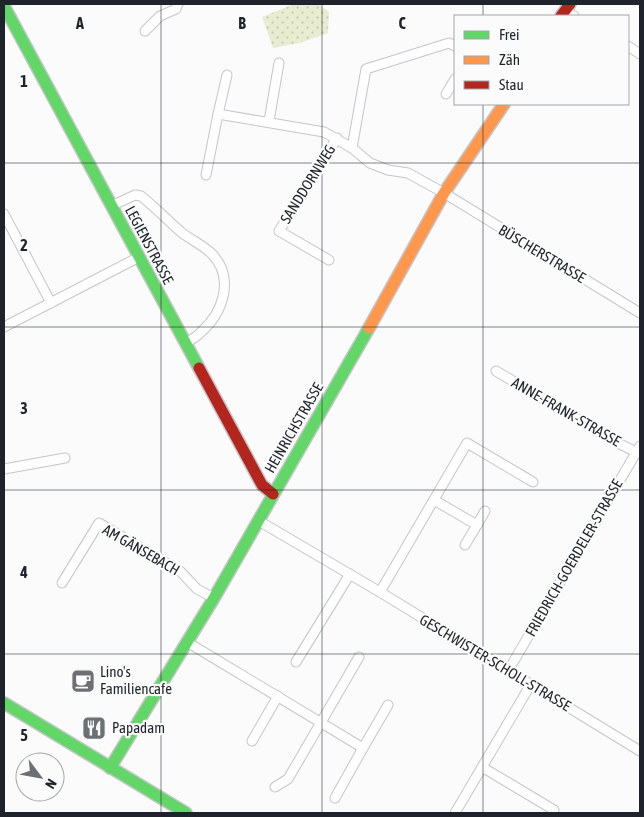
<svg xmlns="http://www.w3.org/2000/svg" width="644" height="817" font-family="'Asap Condensed',sans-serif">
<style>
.park{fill:url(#park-dots)}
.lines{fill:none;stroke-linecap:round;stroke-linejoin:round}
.street-casing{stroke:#c4c6ca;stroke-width:11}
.fast-casing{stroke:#c4c6ca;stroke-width:14}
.slow-casing{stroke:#c4c6ca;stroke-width:14}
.jam-casing{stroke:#c4c6ca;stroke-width:14}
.street{stroke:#fefefe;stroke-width:9}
.fast{stroke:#63d668;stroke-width:11}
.slow{stroke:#ff974d;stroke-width:11}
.jam{stroke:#b3261e;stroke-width:11}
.grid{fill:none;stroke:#1f232b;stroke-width:1;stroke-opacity:0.55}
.labels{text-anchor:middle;stroke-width:4.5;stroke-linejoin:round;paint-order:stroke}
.street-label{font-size:15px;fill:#1f232b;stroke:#fbfbfb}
.poi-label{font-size:15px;fill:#1f232b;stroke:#fbfbfb;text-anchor:start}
.grid-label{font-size:16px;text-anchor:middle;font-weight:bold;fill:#1f232b;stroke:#fbfbfb;stroke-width:4.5;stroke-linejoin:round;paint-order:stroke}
</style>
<defs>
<pattern id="park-dots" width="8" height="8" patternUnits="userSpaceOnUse" patternTransform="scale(1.25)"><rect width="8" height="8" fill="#e8ecd0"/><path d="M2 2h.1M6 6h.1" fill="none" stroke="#c7cab3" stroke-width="1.8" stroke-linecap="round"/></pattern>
</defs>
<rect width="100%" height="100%" fill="#fbfbfb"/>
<!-- park -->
<polygon class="park" points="294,4 319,4 329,12 328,33 300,43 273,48 262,17"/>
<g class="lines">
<!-- street casing -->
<g class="street-casing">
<g id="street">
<polyline points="565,11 574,16"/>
<polyline points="145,31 160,16 176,9 178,4"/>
<polyline points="628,46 640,54"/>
<polyline points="446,94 455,79"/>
<polyline points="218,114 227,75"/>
<polyline points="269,121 279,63"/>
<polyline points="352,148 366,69 449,43 455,46"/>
<polyline points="206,175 218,114 324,132 352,148 370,163 388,170 408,173 444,193 640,313"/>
<path d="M111 206 135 195 141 196C155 207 167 220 181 232 191 240 203 245 212 254 235 278 223 313 201 332 197 337 191 340 185 343"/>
<polyline points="4,214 51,303"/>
<polyline points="329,260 279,231 337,138"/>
<polyline points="4,327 139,257"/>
<polyline points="496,371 618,443 640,454"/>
<polyline points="4,469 65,458"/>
<polyline points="434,500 477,525 465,545"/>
<polyline points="259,521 380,592 640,751"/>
<polyline points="477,525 485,511"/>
<polyline points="62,583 99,523 180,571 197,589 214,598"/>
<polyline points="380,592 467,443 533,482"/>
<polyline points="187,642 363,748 388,705"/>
<polyline points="296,662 350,574"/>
<polyline points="508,671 640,446"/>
<polyline points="252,741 278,696"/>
<polyline points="482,767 554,810"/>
<polyline points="275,787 288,779 359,657"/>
<polyline points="335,798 363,748"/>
<polyline points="455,813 531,684"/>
</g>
</g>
<!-- fast casing -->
<g class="fast-casing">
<g id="fast">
<polyline points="4,6 199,368"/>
<polyline points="4,703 186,813"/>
<polyline points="110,768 214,598 369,328"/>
</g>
</g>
<!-- slow casing -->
<g class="slow-casing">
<polyline id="slow" points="369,328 444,193 504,104"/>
</g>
<!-- jam casing -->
<g class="jam-casing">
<g id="jam">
<polyline points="561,16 570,4"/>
<polyline points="199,368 262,485 273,494"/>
</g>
</g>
<!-- street -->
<use href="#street" class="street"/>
<!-- fast -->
<use href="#fast" class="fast"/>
<!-- slow -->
<use href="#slow" class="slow"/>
<!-- jam -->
<use href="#jam" class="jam"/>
</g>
<!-- grid -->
<path class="grid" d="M161 4V813M322 4V813M483 4V16M483 104V813M4 163H640M4 327H640M4 490H640M4 654H640"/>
<!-- icons -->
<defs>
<g id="cafe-square" transform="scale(1.25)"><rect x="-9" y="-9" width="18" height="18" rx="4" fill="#6c6f74" stroke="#fbfbfb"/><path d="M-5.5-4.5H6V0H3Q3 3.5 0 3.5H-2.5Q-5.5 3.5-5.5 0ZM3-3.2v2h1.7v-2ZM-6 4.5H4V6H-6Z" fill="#fff"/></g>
<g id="restaurant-square" transform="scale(1.25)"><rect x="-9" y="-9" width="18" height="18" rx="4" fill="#6c6f74" stroke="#fbfbfb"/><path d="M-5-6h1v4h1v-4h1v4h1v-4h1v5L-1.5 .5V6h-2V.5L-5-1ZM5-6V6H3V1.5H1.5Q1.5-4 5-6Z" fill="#fff"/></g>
</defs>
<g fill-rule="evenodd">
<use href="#cafe-square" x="83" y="681"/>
<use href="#restaurant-square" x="94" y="728"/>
</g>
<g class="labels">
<!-- street labels -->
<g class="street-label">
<text transform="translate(308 184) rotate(-58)" y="5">SANDDORNWEG</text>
<text transform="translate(149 245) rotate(62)" y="5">LEGIENSTRASSE</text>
<text transform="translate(542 254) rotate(31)" y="5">BÜSCHERSTRASSE</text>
<text transform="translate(566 412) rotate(30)" y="5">ANNE-FRANK-STRASSE</text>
<text transform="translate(294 428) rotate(-60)" y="5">HEINRICHSTRASSE</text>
<text transform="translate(141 550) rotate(30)" y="5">AM GÄNSEBACH</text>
<text transform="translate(574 558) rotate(-60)" y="5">FRIEDRICH-GOERDELER-STRASSE</text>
<text transform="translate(495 663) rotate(31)" y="5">GESCHWISTER-SCHOLL-STRASSE</text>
</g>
<!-- poi labels -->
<g class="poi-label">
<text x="100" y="677">Lino's<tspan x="100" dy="17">Familiencafe</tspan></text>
<text x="112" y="733">Papadam</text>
</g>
</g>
<g class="grid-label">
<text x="80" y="29">A</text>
<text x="242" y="29">B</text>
<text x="402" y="29">C</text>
<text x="24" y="87">1</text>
<text x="24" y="251">2</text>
<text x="24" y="414">3</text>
<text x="24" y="578">4</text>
<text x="24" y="741">5</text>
</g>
<!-- border -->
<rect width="644" height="817" fill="none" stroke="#1f232b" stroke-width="10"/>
<!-- legend -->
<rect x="454" y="15" width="175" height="90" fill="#fbfbfb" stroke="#a3a5a8"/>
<rect x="464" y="31" width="25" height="8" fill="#63d668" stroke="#a3a5a8"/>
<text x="499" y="40" font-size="15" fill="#1f232b">Frei</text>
<rect x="464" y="56" width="25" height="8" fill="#ff974d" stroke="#a3a5a8"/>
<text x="499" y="65" font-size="15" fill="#1f232b">Zäh</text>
<rect x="464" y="81" width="25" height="8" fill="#b3261e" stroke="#a3a5a8"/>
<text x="499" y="90" font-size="15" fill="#1f232b">Stau</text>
<!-- north arrow -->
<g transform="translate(40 777) rotate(122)"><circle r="24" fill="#fbfbfb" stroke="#a3a5a8"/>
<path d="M0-4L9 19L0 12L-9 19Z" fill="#6c6f74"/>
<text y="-8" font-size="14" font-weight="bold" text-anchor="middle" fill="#1f232b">N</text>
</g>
</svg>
